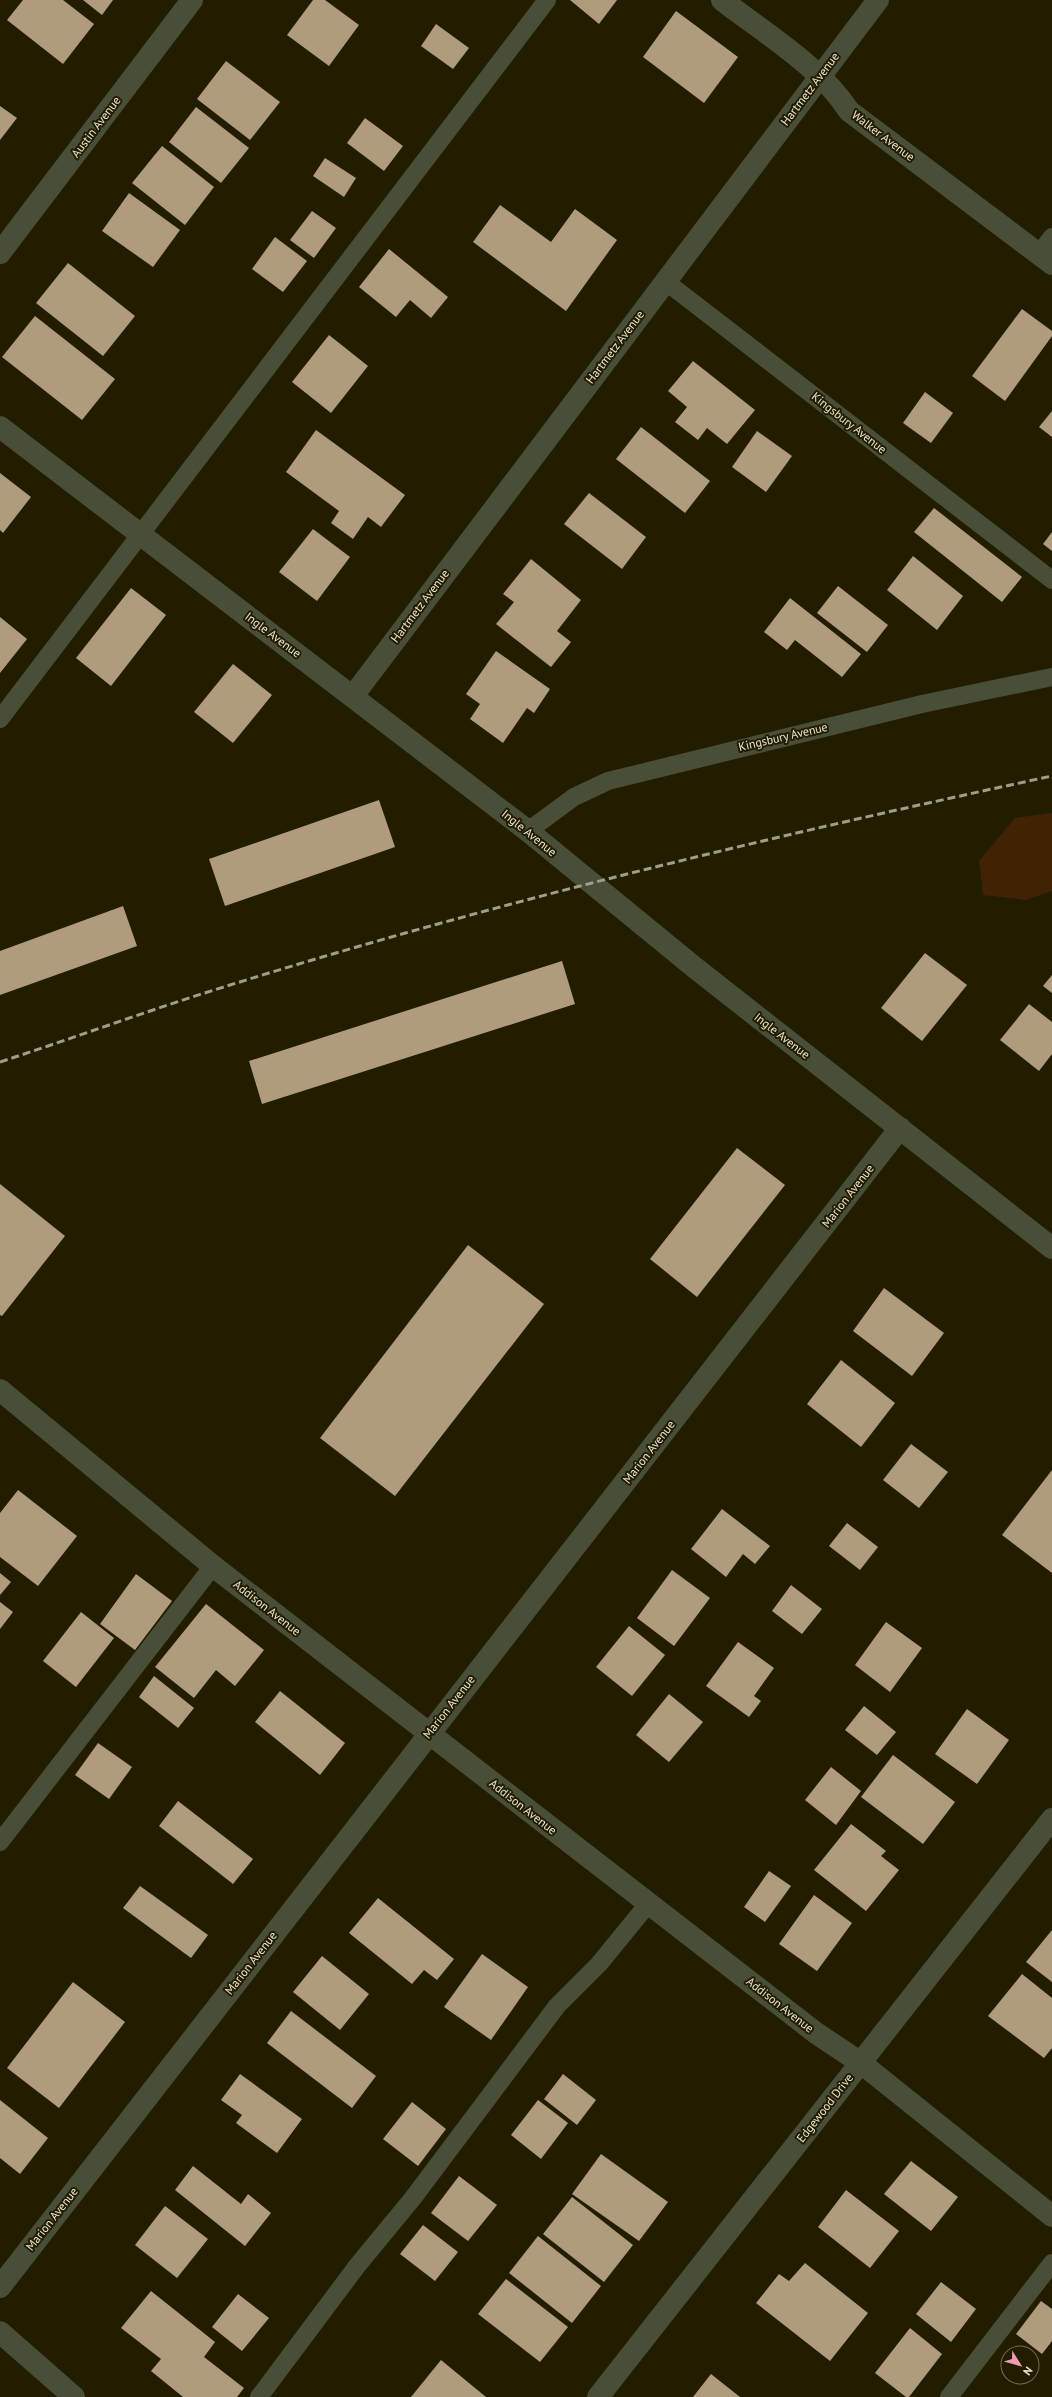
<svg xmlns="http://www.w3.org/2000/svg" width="1052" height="2397" font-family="'PT Sans',sans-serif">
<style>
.green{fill:#422205}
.building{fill:#b09c7c}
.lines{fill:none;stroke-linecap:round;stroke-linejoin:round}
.lane{stroke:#494e39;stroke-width:18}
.street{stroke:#494e39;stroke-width:22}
.rail{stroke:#a19d87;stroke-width:3;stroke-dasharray:8 4;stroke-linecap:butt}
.labels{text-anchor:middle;stroke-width:4;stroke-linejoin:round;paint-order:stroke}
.street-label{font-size:12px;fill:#e8e5d2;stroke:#231d00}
</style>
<rect width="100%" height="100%" fill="#231d00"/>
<!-- green -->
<polygon class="green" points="1052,813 1052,891 1026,900 983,895 979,861 1015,818"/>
<!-- building -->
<g class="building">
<polygon points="23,0 63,0 94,24 63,64 7,20"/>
<polygon points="83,0 113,0 102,15"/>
<polygon points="313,0 325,0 359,25 329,66 287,35"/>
<polygon points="570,0 617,0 599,24"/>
<polygon points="676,11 738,57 704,103 643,57"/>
<polygon points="436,24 469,48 453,69 421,46"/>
<polygon points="226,61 280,102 250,140 197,99"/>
<polygon points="0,106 17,118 0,140"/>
<polygon points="196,107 249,148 221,183 169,142"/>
<polygon points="365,118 403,146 384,171 347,143"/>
<polygon points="162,146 214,187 185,225 132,183"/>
<polygon points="325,158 356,178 344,197 313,176"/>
<polygon points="129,193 180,230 153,267 102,231"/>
<polygon points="500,205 551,242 575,209 617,240 566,311 473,242"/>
<polygon points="312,211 336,228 314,258 290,240"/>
<polygon points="275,237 307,261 283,292 252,269"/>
<polygon points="389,249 448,297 431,318 410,300 396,317 359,287"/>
<polygon points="68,263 135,316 103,356 36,303"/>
<polygon points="1022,309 1052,331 1052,336 1005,401 972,376"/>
<polygon points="35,316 115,379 82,420 2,357"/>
<polygon points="329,335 368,366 331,413 292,382"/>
<polygon points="693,361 755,410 727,444 707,428 698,440 675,422 687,407 668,391"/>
<polygon points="925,392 953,413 931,443 903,423"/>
<polygon points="1052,411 1052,437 1039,427"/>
<polygon points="641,427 710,481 685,513 616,459"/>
<polygon points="316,430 405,495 381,527 368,517 353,539 331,523 339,511 286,472"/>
<polygon points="757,431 792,456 766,492 732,467"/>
<polygon points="0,473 31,497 3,533 0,530"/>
<polygon points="589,493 646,537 622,569 564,524"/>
<polygon points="934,508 1022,577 1002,602 914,532"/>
<polygon points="313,529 350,557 317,601 279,572"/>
<polygon points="1052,532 1052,551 1043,544"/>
<polygon points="913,556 963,596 937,630 887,590"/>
<polygon points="531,559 581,600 557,631 571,642 551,667 496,624 514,602 503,594"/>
<polygon points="838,586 888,625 867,652 817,613"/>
<polygon points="131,588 166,615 111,686 76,658"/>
<polygon points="790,598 861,654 842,677 795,640 787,650 764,632"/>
<polygon points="0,617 27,639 0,673"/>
<polygon points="496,651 550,689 534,713 527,708 503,743 470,719 480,704 466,694"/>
<polygon points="233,664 272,695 233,743 194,712"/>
<polygon points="379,800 395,847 225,906 209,859"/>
<polygon points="123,906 137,946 0,995 0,951"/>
<polygon points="925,953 967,985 922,1041 881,1008"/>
<polygon points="562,961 575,1004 262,1104 249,1061"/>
<polygon points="1052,975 1052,993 1043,986"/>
<polygon points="1029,1004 1052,1022 1052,1054 1039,1071 1000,1040"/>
<polygon points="737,1148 785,1185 697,1297 650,1259"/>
<polygon points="0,1184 65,1236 2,1316 0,1315"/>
<polygon points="468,1245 544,1304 395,1496 320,1438"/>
<polygon points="884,1288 944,1333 912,1376 853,1331"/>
<polygon points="841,1360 895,1403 861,1447 807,1404"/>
<polygon points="911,1444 948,1472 919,1508 883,1480"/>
<polygon points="1052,1470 1052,1573 1002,1535"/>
<polygon points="18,1490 77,1536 38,1586 0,1557 0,1513"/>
<polygon points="722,1509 770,1546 755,1564 743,1554 726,1577 691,1549"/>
<polygon points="847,1523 878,1547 860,1570 829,1546"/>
<polygon points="672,1570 710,1598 674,1646 637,1618"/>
<polygon points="0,1573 11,1582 0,1595"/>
<polygon points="136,1574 172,1601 135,1650 100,1624"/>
<polygon points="791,1585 822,1609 802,1634 772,1611"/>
<polygon points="0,1602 13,1612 0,1629"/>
<polygon points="206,1604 264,1650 235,1686 216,1670 194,1698 155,1667"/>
<polygon points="81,1612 114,1638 76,1687 43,1661"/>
<polygon points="886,1622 922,1648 890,1692 855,1665"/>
<polygon points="629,1626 665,1655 632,1696 596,1667"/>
<polygon points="738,1642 774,1668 754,1696 761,1701 749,1717 706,1686"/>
<polygon points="154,1676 194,1708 178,1728 139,1697"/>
<polygon points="280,1691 345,1743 320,1775 255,1722"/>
<polygon points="669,1694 703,1722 669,1762 636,1735"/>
<polygon points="864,1706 896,1732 877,1755 845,1730"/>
<polygon points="967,1709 1009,1740 977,1784 935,1754"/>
<polygon points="98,1743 132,1767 109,1799 75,1775"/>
<polygon points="893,1755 955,1802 923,1844 861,1797"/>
<polygon points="831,1767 861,1791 836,1825 805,1800"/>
<polygon points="178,1801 253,1859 233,1884 159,1826"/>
<polygon points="851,1824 886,1851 881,1856 899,1870 866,1911 814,1870"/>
<polygon points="769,1871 791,1886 765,1922 744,1907"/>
<polygon points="140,1886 208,1935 191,1958 123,1908"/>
<polygon points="814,1895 852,1923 817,1971 779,1944"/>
<polygon points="378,1898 454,1959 437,1980 424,1970 412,1984 349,1933"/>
<polygon points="1052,1930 1052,1982 1026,1962"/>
<polygon points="482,1954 528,1987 491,2040 444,2007"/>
<polygon points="322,1956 369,1994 340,2030 293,1992"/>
<polygon points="1022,1974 1052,1998 1052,2048 1044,2058 988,2016"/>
<polygon points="73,1982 125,2022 59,2108 7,2068"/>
<polygon points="291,2011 376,2076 352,2108 267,2043"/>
<polygon points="240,2074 302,2119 277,2153 236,2123 242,2115 221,2100"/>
<polygon points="563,2074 596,2100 577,2125 544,2099"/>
<polygon points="0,2100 48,2138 20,2174 0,2158"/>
<polygon points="538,2100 568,2123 541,2159 511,2135"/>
<polygon points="412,2102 446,2129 418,2166 383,2139"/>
<polygon points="601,2154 668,2202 639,2241 572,2194"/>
<polygon points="911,2161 958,2197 931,2231 884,2194"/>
<polygon points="193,2166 241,2204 248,2194 271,2213 245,2246 175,2190"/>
<polygon points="459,2176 497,2205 468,2241 431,2213"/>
<polygon points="846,2190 899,2231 870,2268 818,2227"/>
<polygon points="572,2197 633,2245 604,2282 543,2234"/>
<polygon points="165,2206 208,2239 177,2278 135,2245"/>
<polygon points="423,2225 458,2252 435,2281 400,2254"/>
<polygon points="538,2236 601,2286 572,2323 509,2273"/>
<polygon points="805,2263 868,2313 830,2361 756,2303 779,2274 789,2281"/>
<polygon points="506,2279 568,2327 540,2362 478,2314"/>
<polygon points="941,2282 976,2309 951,2342 916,2314"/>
<polygon points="151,2291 215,2342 204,2357 244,2388 237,2397 183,2397 151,2371 161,2359 121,2328"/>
<polygon points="238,2294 269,2318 242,2351 212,2327"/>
<polygon points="1041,2301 1052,2309 1052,2341 1042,2354 1016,2334"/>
<polygon points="910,2328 942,2354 909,2397 906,2397 875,2373"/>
<polygon points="441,2360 486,2397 411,2397"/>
<polygon points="711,2374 740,2397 693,2397"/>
</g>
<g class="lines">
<!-- lane -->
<g class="lane">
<polyline points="1039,254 1052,237"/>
<polyline points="665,281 1052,580"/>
<polyline points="0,719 547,0"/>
<polyline points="528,831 574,797 608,781 922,704 1052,677"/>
<polyline points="0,1842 213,1566"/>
<polyline points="259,2397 357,2266 413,2198 557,2006 599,1964 648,1904"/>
<polyline points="949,2397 1052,2263"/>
</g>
<!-- street -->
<g class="street">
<path d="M722 0C763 32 821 67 849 111L1052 264"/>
<polyline points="0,253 192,0"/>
<polyline points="0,427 528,831 694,967 1052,1248"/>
<polyline points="353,696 878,0"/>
<polyline points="0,1390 213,1566 816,2033 861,2063 1052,2216"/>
<polyline points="0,2287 900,1128"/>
<polyline points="0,2332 74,2397"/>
<polyline points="598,2397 1052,1819"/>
</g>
<!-- rail -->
<path class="rail" d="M0 1062C64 1041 128 1018 192 997 474 907 763 838 1052 776"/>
</g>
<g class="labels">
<!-- street labels -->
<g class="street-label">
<text transform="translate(810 89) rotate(-53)" y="4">Hartmetz Avenue</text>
<text transform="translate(96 127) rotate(-53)" y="4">Austin Avenue</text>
<text transform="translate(883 136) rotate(37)" y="4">Walker Avenue</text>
<text transform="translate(615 347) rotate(-53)" y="4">Hartmetz Avenue</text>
<text transform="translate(849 423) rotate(38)" y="4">Kingsbury Avenue</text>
<text transform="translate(420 606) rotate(-53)" y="4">Hartmetz Avenue</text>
<text transform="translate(273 635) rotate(37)" y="4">Ingle Avenue</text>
<text transform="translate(783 737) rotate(-13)" y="4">Kingsbury Avenue</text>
<text transform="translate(529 833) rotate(39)" y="4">Ingle Avenue</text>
<text transform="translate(782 1036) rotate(38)" y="4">Ingle Avenue</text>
<text transform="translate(848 1196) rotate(-52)" y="4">Marion Avenue</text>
<text transform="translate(649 1452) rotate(-52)" y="4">Marion Avenue</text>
<text transform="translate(267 1608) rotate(38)" y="4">Addison Avenue</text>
<text transform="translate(449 1707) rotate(-52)" y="4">Marion Avenue</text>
<text transform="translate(523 1807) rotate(38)" y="4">Addison Avenue</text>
<text transform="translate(251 1963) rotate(-52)" y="4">Marion Avenue</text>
<text transform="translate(780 2005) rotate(38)" y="4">Addison Avenue</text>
<text transform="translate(825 2108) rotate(-52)" y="4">Edgewood Drive</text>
<text transform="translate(52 2219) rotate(-52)" y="4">Marion Avenue</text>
</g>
</g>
<!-- north arrow -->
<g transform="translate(1020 2365) rotate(127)"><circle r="19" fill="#231d00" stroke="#726d54"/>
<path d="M0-3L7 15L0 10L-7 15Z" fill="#f09ab5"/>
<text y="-6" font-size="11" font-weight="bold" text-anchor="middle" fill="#e8e5d2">N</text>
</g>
</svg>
